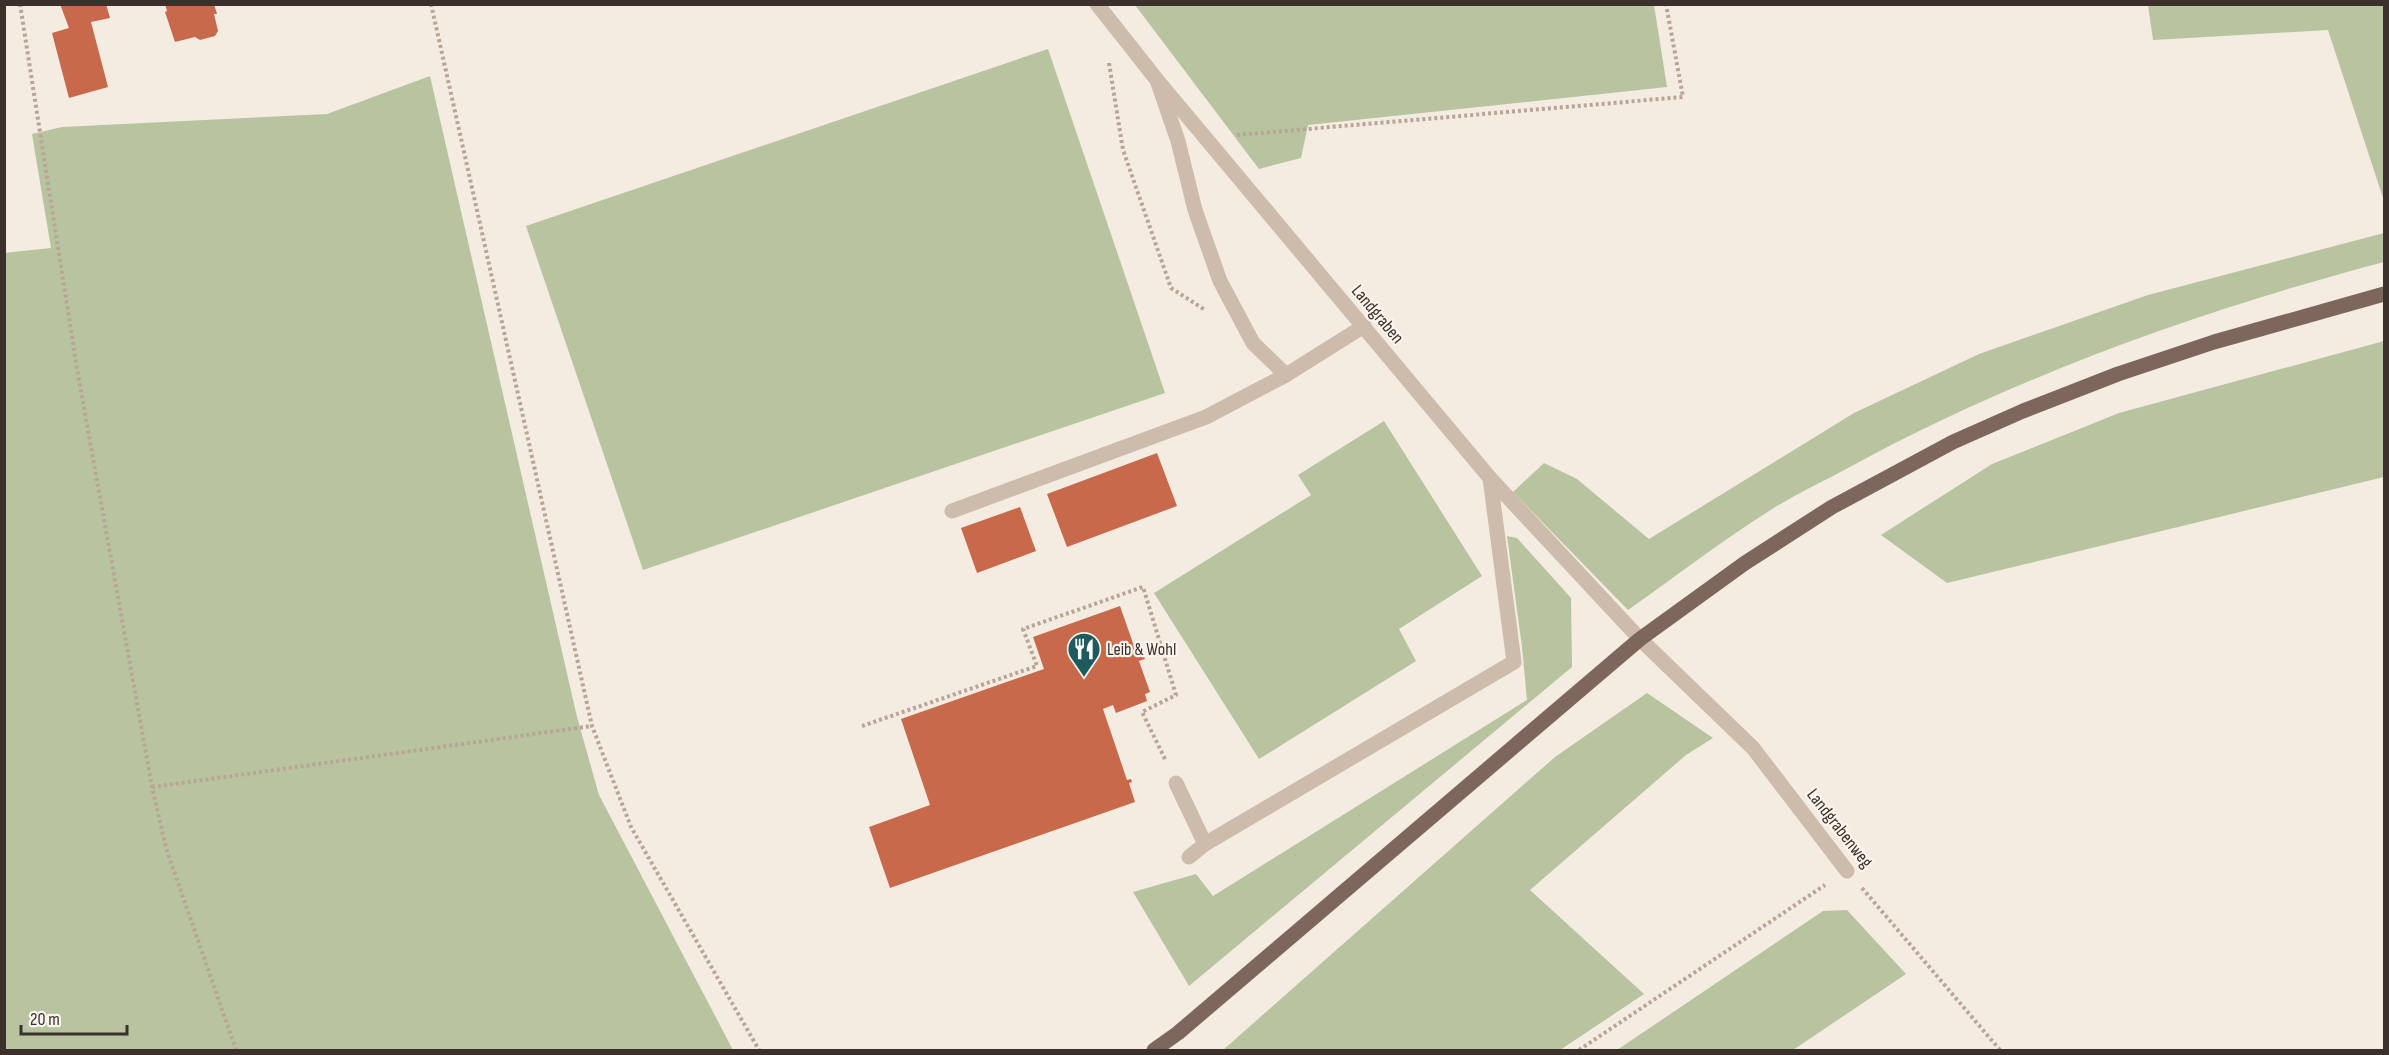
<svg xmlns="http://www.w3.org/2000/svg" width="2389" height="1055" font-family="'Sofia Sans Condensed',sans-serif">
<style>
.green{fill:#b8c4a0}
.building{fill:#c8694b}
.lines{fill:none;stroke-linecap:round;stroke-linejoin:round}
.path{stroke:#b9a596;stroke-width:4;stroke-dasharray:3 3;stroke-linecap:butt}
.service{stroke:#cdbbac;stroke-width:15}
.minor{stroke:#cdbbac;stroke-width:15}
.primary{stroke:#7d675c;stroke-width:15}
.labels{text-anchor:middle;stroke-width:4.5;stroke-linejoin:round;paint-order:stroke}
.street-label{font-size:18px;fill:#3b302b;stroke:#fbf5ee}
.poi-label{font-size:18px;fill:#3b302b;stroke:#fbf5ee;text-anchor:start}
</style>
<rect width="100%" height="100%" fill="#f4ebe1"/>
<!-- green -->
<g class="green">
<polygon points="1135,5 1654,5 1667,87 1308,125 1301,158 1259,169"/>
<polygon points="2148,5 2384,5 2384,201 2328,30 2153,40"/>
<polygon points="1048,49 1165,393 643,570 526,226"/>
<polygon points="430,76 577,717 599,795 733,1050 5,1050 4,253 51,248 32,134 62,127 327,114"/>
<path d="M2384 233V262C2199 311 2017 376 1848 468 1822 482 1794 495 1769 511 1720 542 1675 577 1628 610L1513 492 1544 463 1577 479 1649 539 1854 413 1979 354 2148 295Z"/>
<polygon points="2384,341 2384,477 1947,583 1881,535 1992,464 2119,413"/>
<polygon points="1384,421 1482,576 1399,629 1416,661 1259,759 1154,593 1311,495 1298,475"/>
<polygon points="1507,536 1517,538 1571,598 1572,667 1189,986 1133,892 1196,874 1213,896 1527,700 1522,647"/>
<polygon points="1647,693 1713,738 1686,755 1530,890 1644,994 1560,1050 1223,1050 1555,757"/>
<polygon points="1847,910 1906,974 1793,1050 1617,1050 1823,911"/>
</g>
<!-- building -->
<g class="building">
<polygon points="60,4 106,4 110,18 91,22 108,87 69,98 52,33 69,28"/>
<polygon points="165,4 214,4 217,14 214,14 218,31 215,36 200,40 195,37 175,42 165,12 167,11"/>
<polygon points="1157,453 1177,506 1067,547 1047,494"/>
<polygon points="1020,507 1036,551 977,573 961,528"/>
<polygon points="1120,606 1135,649 1140,647 1145,659 1139,661 1150,692 1145,694 1147,701 1116,713 1113,705 1103,709 1127,780 1131,779 1132,782 1129,783 1135,802 890,888 869,827 930,805 901,719 1044,669 1033,637"/>
</g>
<g class="lines">
<!-- path -->
<g class="path">
<polyline points="20,4 77,369 152,787 166,848 236,1050"/>
<polyline points="431,4 592,726 631,827 759,1050"/>
<polyline points="1109,63 1123,150 1171,288 1205,310"/>
<polyline points="1237,135 1683,97 1666,4"/>
<polyline points="862,726 1037,666 1023,629 1143,587 1176,695 1142,712 1166,761"/>
<polyline points="152,787 592,726"/>
<polyline points="1862,888 2000,1050"/>
<polyline points="1579,1050 1825,885"/>
</g>
<!-- service -->
<g class="service">
<polyline points="1157,80 1178,141 1195,210 1220,281 1253,343 1286,375 1364,326"/>
<polyline points="952,511 1206,417 1286,375"/>
<polyline points="1640,639 1753,748 1847,871"/>
<polyline points="1176,783 1205,844"/>
<polyline points="1189,857 1205,844 1514,662 1490,478"/>
</g>
<!-- minor -->
<polyline class="minor" points="1097,4 1157,80 1490,478 1640,639"/>
<!-- primary -->
<polyline class="primary" points="1154,1050 1178,1033 1640,639 1745,563 1832,507 1953,442 2023,411 2118,374 2214,342 2384,294"/>
</g>
<!-- icons -->
<defs>
<g id="restaurant-pin" transform="scale(1.725)"><path d="M0 17L-7.5 6A9.5 9.5 0 1 1 7.5 6Z" fill="#1f5a5e" stroke="#fbf5ee"/><path d="M-5-6h1v4h1v-4h1v4h1v-4h1v5L-1.5 .5V6h-2V.5L-5-1ZM5-6V6H3V1.5H1.5Q1.5-4 5-6Z" fill="#fff"/></g>
</defs>
<g fill-rule="evenodd">
<use href="#restaurant-pin" x="1084" y="649"/>
</g>
<g class="labels">
<!-- street labels -->
<g class="street-label">
<text transform="translate(1378 314) rotate(50)" y="6">Landgraben</text>
<text transform="translate(1840 828) rotate(52)" y="6">Landgrabenweg</text>
</g>
<!-- poi labels -->
<g class="poi-label">
<text x="1107" y="655">Leib &amp; Wohl</text>
</g>
</g>
<!-- border -->
<rect width="2389" height="1055" fill="none" stroke="#3b302b" stroke-width="12"/>
<!-- scale -->
<path d="M21 1025v9h106v-9" fill="none" stroke="#3b302b" stroke-width="3"/>
<text x="30" y="1025" font-size="18" fill="#3b302b" stroke="#fbf5ee" stroke-width="4.5" paint-order="stroke">20 m</text>
</svg>
